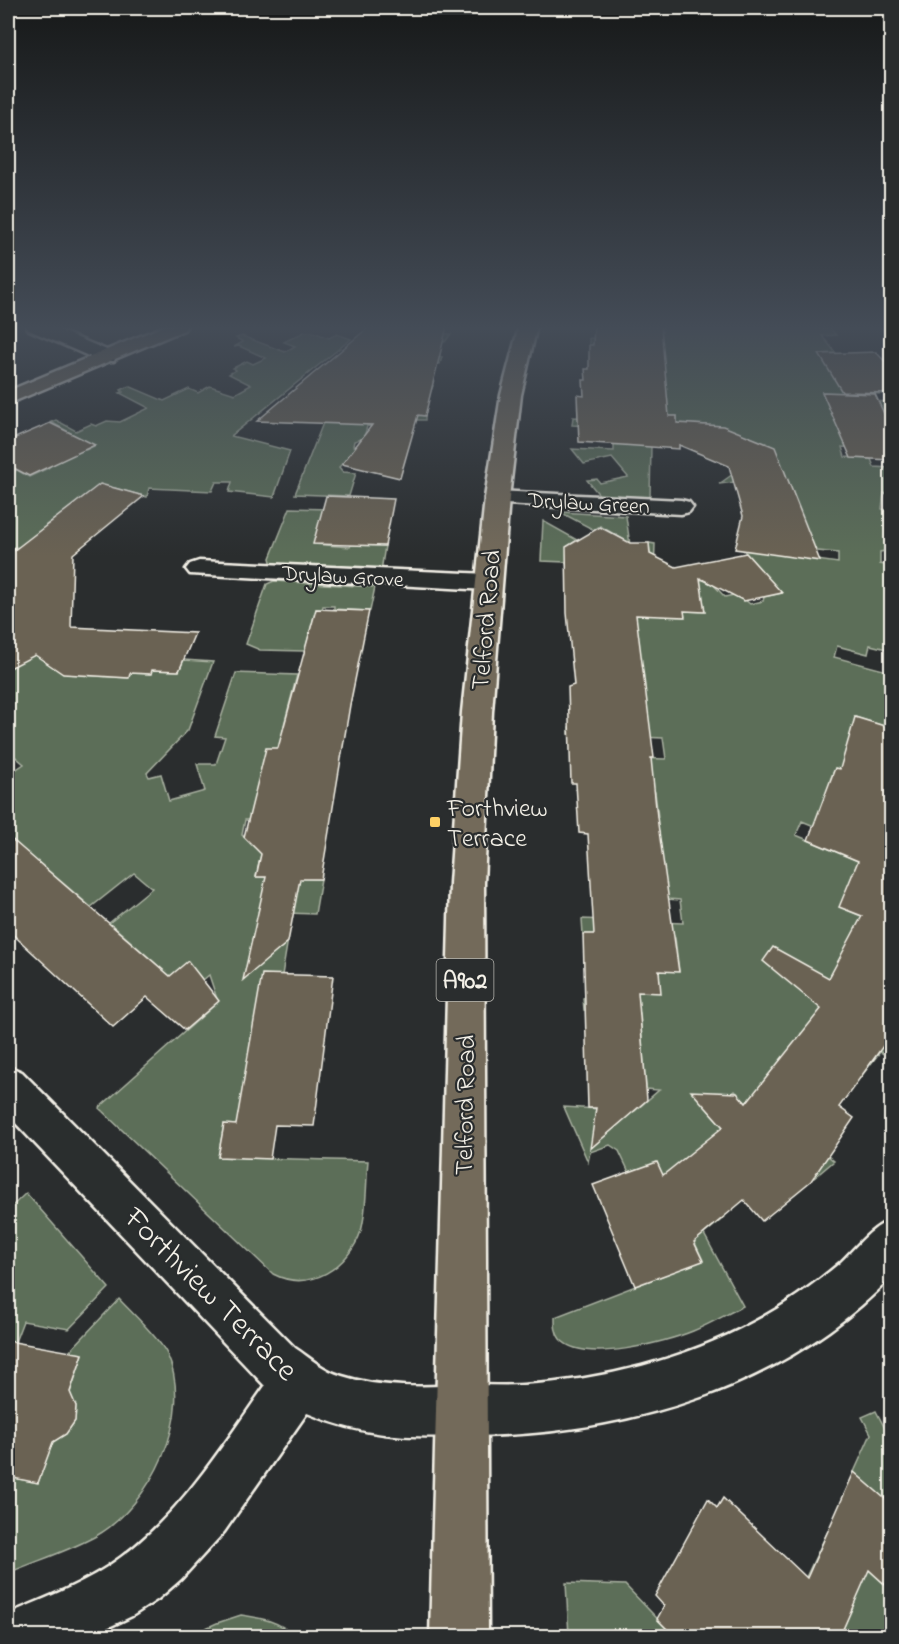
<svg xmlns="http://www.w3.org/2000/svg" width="899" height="1644" font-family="'Indie Flower',sans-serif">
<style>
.green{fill:#5c6e58;stroke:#a8b0a0;stroke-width:1.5}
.building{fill:#6a6252;stroke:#f4f1e8;stroke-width:1.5}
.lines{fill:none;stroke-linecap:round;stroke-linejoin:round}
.minor-casing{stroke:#f4f1e8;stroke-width:5}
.major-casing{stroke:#f4f1e8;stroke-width:5}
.minor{fill:#2a2d2e;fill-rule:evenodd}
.major{fill:#736b5a;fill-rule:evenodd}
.poi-dot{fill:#ffd166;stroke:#2a2d2e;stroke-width:2}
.labels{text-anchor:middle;stroke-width:4.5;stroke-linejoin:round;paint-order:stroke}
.far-street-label{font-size:22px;fill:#f4f1e8;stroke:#2a2d2e}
.shield{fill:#2a2d2e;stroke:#b7b6b0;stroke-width:1.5}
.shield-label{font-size:24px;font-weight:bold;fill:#f4f1e8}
.street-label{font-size:26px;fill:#f4f1e8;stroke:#2a2d2e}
.poi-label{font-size:26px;fill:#f4f1e8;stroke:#2a2d2e;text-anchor:start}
.near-street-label{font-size:32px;fill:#f4f1e8;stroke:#2a2d2e}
</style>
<rect width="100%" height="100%" fill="#2a2d2e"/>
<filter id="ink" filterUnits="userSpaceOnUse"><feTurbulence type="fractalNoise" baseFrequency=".0167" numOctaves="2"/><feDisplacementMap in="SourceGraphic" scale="12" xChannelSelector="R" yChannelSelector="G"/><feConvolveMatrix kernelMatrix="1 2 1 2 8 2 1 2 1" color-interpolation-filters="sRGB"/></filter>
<g filter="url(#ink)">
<!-- green -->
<g class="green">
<polygon points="385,326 417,326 415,332 451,334 445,342 398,340 393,355 442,357 440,364 426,363 394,384 433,386 431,391 385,414 425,416 425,420 411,420 409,427 367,426 364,438 354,441 353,446 357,449 339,467 343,472 356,473 349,496 295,494 323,423 373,335"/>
<path d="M663 326H815L819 329 830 328 836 335 822 336 836 353 819 354 822 359H860L883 394 822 392 825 399 891 402V412L883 411 888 425H891V430H880L867 448 842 447 845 457 871 459 874 467 891 468V495L884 493 882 509 891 511V550L880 552V564L891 566V650L870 645 868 654 837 646 834 657 891 672V728L855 717 883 750 891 753V788L835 768 830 780 891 803V816L882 844 891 847V858L802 821 796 835 858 861 840 907 892 929 891 936 859 922 829 979 796 988 891 1042V1057L880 1052 860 1078 801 1034 828 1156 834 1161 814 1178 735 1091 709 1111 723 1127 688 1172 725 1217 704 1234 743 1306C727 1314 710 1324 693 1331 666 1342 583 1365 560 1339 555 1333 555 1325 555 1317L703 1260 657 1163 629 1172 619 1151 610 1145 590 1152 588 1162 564 1107 635 1111 659 1090 646 1089 640 1013 584 1010 583 998 659 971H679L675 938 583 934 582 919 683 923 680 900 667 899 648 817H658L655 792 577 789 632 758 666 759 663 738 569 734V727L649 730 643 671 567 570 566 562 541 561 543 521 577 540 571 544 628 542 600 526 594 530 560 512 626 516 632 560 651 561 649 543 655 544 654 576 661 616 684 617V611L705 612 700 580H709L725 597 738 594 750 604 763 601 764 597 782 593 737 543 788 556 838 563V553L797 549 759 479 719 484 754 459 739 433 730 429 707 440 706 425 677 423V416H663L651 447 650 497 646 499 601 497 587 480 597 479 600 483 628 477 612 458 584 464 572 449 614 451V439L623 428 572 425 573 417 600 418 626 346 589 345V338L654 342V331H663Z"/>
<path d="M304 332H313L329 338 337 334 351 339 231 436 290 451 274 497 229 492 232 482H216L212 491 149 488 147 497 115 488C98 502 79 519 56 518L46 525 38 548 8 547V474L17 470 29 477 48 468 74 443 86 450 94 446 51 422 56 420 76 431 91 424 96 426 107 421 120 422 149 408 120 393 123 392 121 390 129 386 164 401 189 389 198 393 210 386 235 394 251 385 229 374 236 370 233 368 247 361 253 364 266 358 239 346 234 347 243 342 236 338 242 336 285 352 295 346 284 342Z"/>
<polygon points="290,508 327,509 314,544 350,547 351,545 385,546 381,571 272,565 270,558"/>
<polygon points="274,581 375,587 370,611 334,609 334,606 323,606 322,609 316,609 305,651 260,650 246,644 267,584"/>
<path d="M8 621V636L54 645 78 675 128 678 130 673 150 674 152 670 179 671 184 660 213 662 188 730 147 773 149 777 161 774 169 801 205 791 197 764H216L225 737 215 736 236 673 297 675 284 725 269 820H245L242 835 248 841 264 842 256 877 321 879 315 914 259 912 288 939 282 975 236 1125 224 1124 218 1157 368 1161C366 1181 367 1211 361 1231 349 1267 310 1293 273 1274L99 1108 218 1002 209 975 203 980 170 976 113 926 55 973 92 937 152 888 134 873 91 907 38 862 8 884V854L19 846 8 836V775L24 764 13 755 8 758Z"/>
<polygon points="26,1193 109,1288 69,1329 23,1321 15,1342 8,1341 8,1210"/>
<path d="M119 1299C132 1313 160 1339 167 1354 195 1415 151 1505 96 1536 69 1551 36 1561 8 1573V1477L38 1483 53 1440 66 1434 75 1421 76 1406 69 1396 83 1354 69 1352Z"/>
<polygon points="876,1411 891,1440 891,1504 854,1472 871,1434 862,1417"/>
<polygon points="827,1533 891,1590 891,1636 840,1636 848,1617 806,1577"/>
<polygon points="566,1583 625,1585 674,1636 569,1636"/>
<path d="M241 1615C261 1618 280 1621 294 1636H188L217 1623Z"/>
</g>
<!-- building -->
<g class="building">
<polygon points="370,326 447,326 425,416 418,415 400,478 342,464 372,425 257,421"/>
<polygon points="594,326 661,326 669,416 677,416 677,423 723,426 775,447 820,561 735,549 743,516 729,466 679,445 679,449 579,442 577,395 584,396 583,380 586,380 585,369 589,369 589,345 593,345"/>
<polygon points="876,352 891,368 891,393 842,392 819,354"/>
<polygon points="822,392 875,394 891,429 891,460 851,458"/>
<polygon points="50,423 95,445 29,476 8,465 8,441"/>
<polygon points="100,484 144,496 73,554 71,627 195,633 179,671 152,670 151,674 130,673 129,678 63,674 35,655 8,669 8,555"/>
<polygon points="326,496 394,499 385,546 313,544"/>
<polygon points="600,527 630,543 649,543 650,554 676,567 746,553 782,593 744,601 700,578 705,612 684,611 685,617 636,615 654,758 651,758 657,817 679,972 659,971 661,993 638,992 647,1100 590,1149 596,1108 588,1108 583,934 594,934 588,834 579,833 576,783 571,783 568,687 574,685 567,613 566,547"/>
<polygon points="316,609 369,611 350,705 321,879 300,879 288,942 243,980 266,877 256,877 261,854 244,837 266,748 278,748"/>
<polygon points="855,717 891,728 891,1035 839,1107 854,1118 811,1181 762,1221 744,1200 694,1242 703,1261 635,1286 593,1185 657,1162 663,1175 723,1127 691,1091 737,1093 746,1103 821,1009 763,961 773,947 829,978 862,916 839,907 858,861 808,840 835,768 840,769"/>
<polygon points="8,836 170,976 188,961 219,1001 185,1030 147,997 113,1027 8,930"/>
<polygon points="262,974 333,976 314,1126 275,1125 270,1159 218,1157 224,1124 236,1125"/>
<polygon points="8,1341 83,1354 70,1392 76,1406 75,1421 66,1434 53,1442 38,1483 8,1477"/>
<polygon points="854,1472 891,1504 891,1590 869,1570 840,1636 674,1636 657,1619 664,1606 655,1596 708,1499 717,1508 723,1498 807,1578"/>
</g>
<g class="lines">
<!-- minor casing -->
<g class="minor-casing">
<g id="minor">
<polygon points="26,326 49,326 114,353 116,357 114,361 100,361 29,330"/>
<polygon points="882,326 892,326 892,331 885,330"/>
<polygon points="497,491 681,500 689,502 693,507 689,512 681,514 489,503 485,498 489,493"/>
<polygon points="199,561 488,574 497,576 501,582 497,588 488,590 190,574 186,569 190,564"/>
<path d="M8 1066 22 1072 295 1348C310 1358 324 1371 342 1376 382 1389 427 1387 468 1385 486 1385 505 1386 523 1385 602 1380 684 1360 754 1322 784 1306 814 1285 840 1263 857 1247 869 1229 892 1219V1276C786 1388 626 1434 476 1436 409 1437 370 1439 307 1413L224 1532 181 1579 158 1599 132 1616 90 1636H8V1614C41 1600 76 1587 107 1567 175 1523 219 1451 265 1386L8 1115Z"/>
</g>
</g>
<!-- major casing -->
<g class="major-casing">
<g id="major">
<polygon points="164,326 187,326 184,330 8,404 8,391"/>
<polygon points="519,326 537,326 521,395 509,498 492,712 484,883 488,1636 430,1636 450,883 462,712 485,498 501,395"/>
</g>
</g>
<!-- minor -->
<use href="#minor" class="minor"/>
<!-- major -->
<use href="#major" class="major"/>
</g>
</g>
<!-- sky -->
<linearGradient id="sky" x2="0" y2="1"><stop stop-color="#171919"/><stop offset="0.59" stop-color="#444c57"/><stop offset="1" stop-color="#444c57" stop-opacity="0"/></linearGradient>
<rect width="899" height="556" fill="url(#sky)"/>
<!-- markers -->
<rect class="poi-dot" x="429" y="816" width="12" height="12" rx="3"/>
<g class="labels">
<!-- far-street labels -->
<g class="far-street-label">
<text transform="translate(589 502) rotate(3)" y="8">Drylaw Green</text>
<text transform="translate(343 575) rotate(3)" y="8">Drylaw Grove</text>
</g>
<!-- shield labels -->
<rect class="shield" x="436.5" y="959" width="57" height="42" rx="4.5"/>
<g class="shield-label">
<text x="465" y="988">A902</text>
</g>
<!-- street labels -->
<g class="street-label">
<text transform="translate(485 620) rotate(-85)" y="9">Telford Road</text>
<text transform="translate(464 1105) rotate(-89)" y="9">Telford Road</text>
</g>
<!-- poi labels -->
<g class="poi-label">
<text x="447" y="816">Forthview<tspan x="447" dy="30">Terrace</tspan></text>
</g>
<!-- near-street labels -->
<g class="near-street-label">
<text transform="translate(212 1293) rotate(45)" y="11">Forthview Terrace</text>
</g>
</g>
<!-- margin -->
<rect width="899" height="1644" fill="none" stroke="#2a2d2e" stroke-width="30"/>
<rect x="15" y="15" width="869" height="1614" fill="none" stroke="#f4f1e8" stroke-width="2" filter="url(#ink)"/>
</svg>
